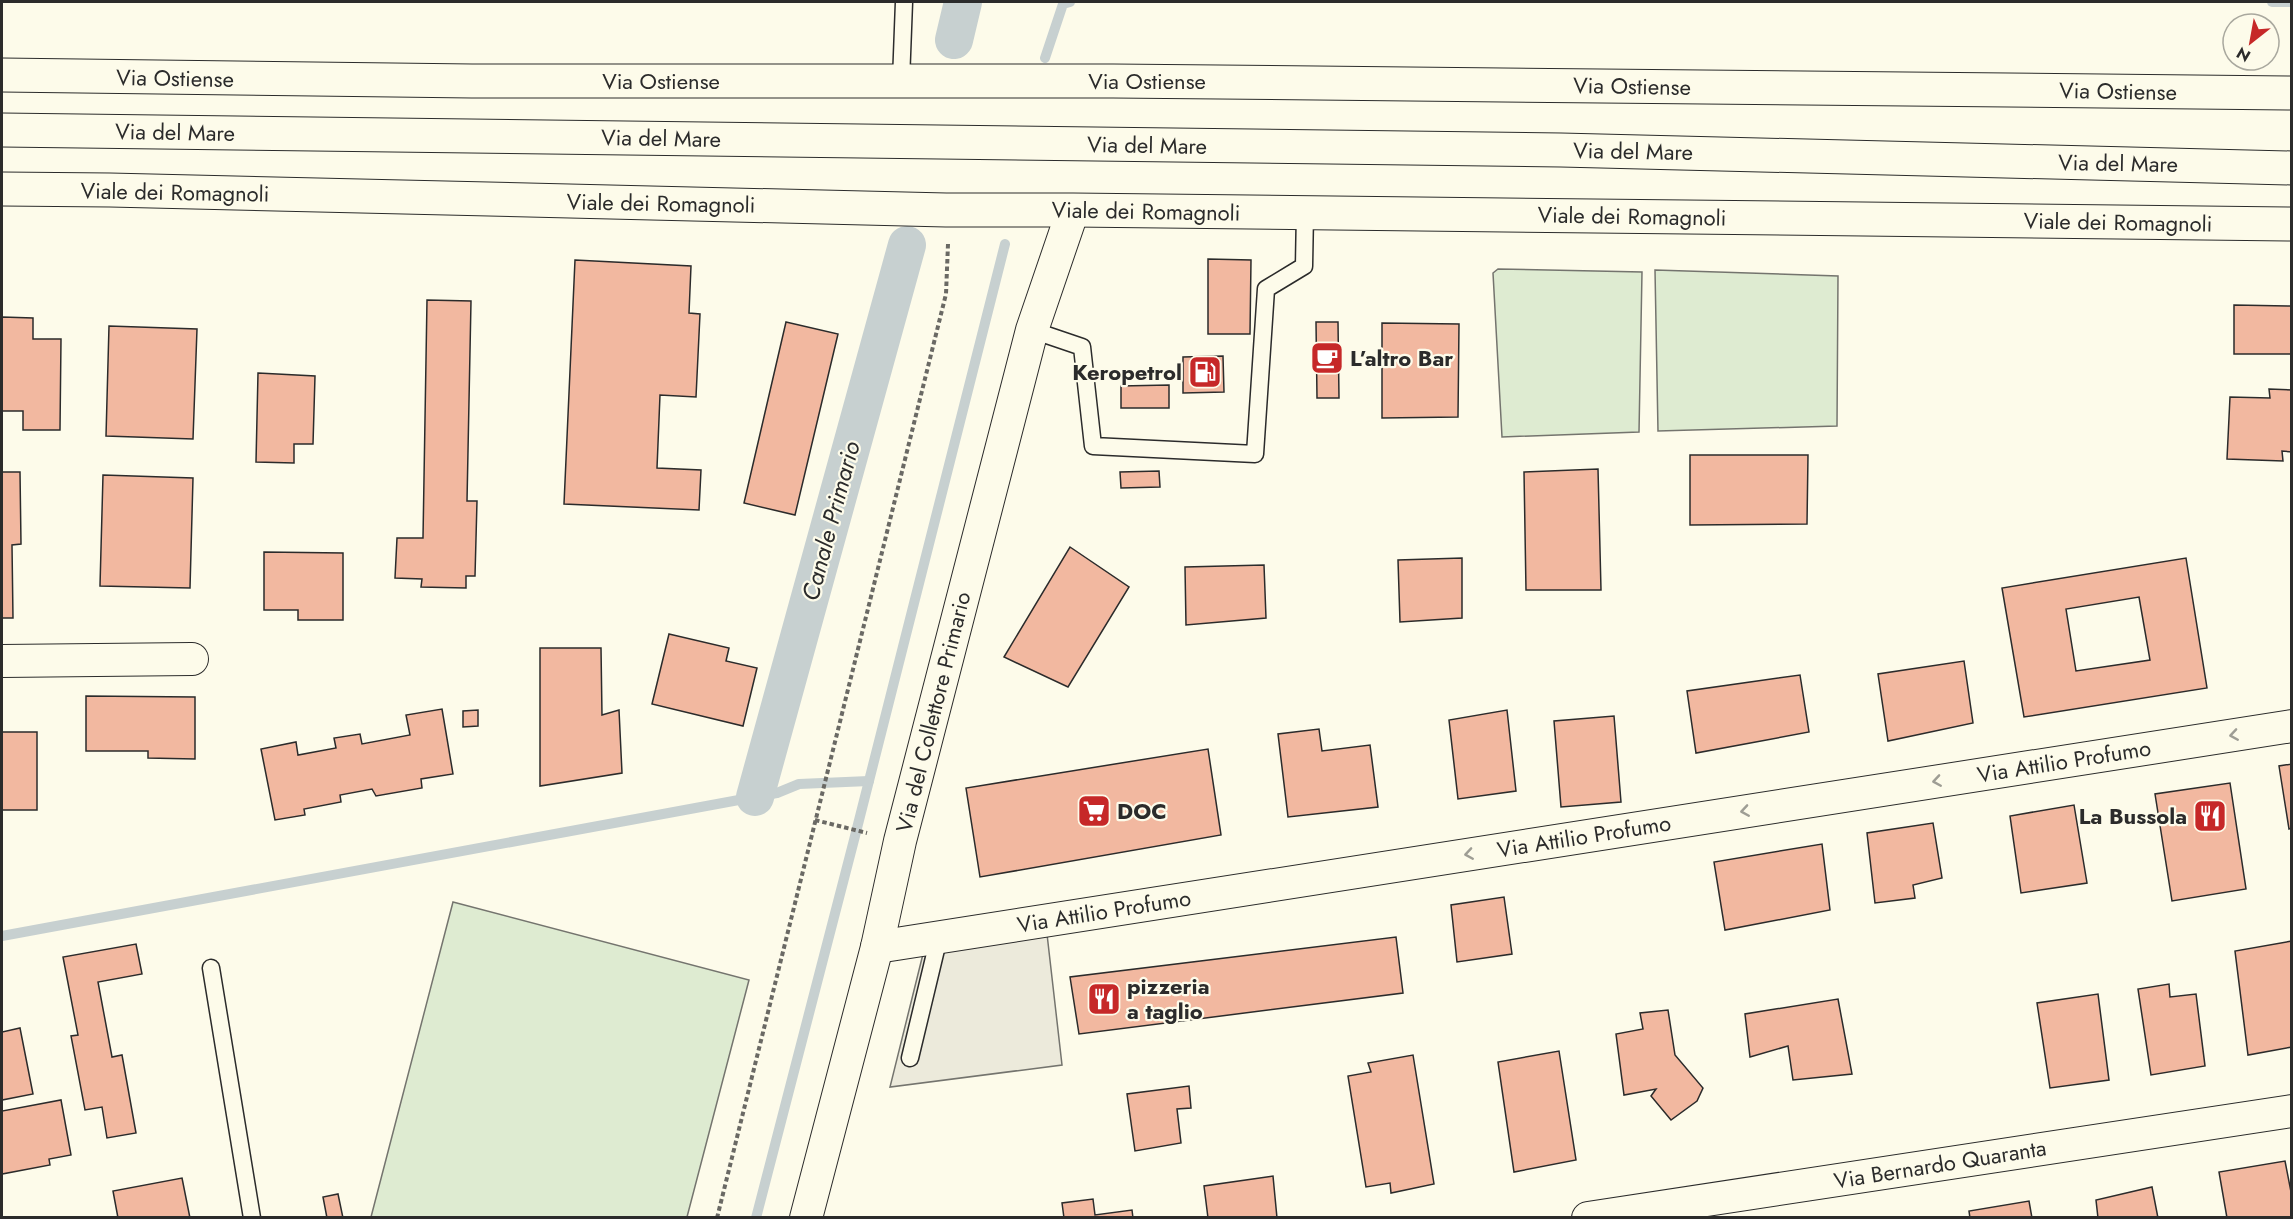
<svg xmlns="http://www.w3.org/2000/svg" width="2293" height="1219" font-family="Jost,sans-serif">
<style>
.green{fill:#deebd1;stroke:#74746e;stroke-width:1.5}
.parking{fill:#eceadb;stroke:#74746e;stroke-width:1.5}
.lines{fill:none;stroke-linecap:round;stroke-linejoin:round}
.stream{stroke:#c7d0d0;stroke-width:10}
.canal{stroke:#c7d0d0;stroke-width:38}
.building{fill:#f2b8a0;stroke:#2b2b2b;stroke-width:1.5;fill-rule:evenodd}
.lane-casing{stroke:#2b2b2b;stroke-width:19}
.street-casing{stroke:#2b2b2b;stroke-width:34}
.secondary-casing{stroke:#2b2b2b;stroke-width:35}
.primary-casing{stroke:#2b2b2b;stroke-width:35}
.path{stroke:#6a6964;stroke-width:4;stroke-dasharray:4.5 3;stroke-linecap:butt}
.lane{stroke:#fdfbea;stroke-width:16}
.street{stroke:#fdfbea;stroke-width:32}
.secondary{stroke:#fdfbea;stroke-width:33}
.primary{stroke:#fdfbea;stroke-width:33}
.oneway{stroke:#9e9d94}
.labels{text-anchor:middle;stroke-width:4.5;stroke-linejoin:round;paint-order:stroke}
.street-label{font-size:22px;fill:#2b2b2b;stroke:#fdfbea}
.poi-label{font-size:22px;font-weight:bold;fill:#2b2b2b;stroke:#fdfbea;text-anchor:start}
.water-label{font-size:24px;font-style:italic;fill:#2b2b2b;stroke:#fdfbea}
</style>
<rect width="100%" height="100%" fill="#fdfbea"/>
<!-- green -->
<g class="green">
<polygon points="1498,269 1642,272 1639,432 1502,437 1493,273"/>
<polygon points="1655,270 1838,276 1837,426 1658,431"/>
<polygon points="453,902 749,980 687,1217 371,1217"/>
</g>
<!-- parking -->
<polygon class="parking" points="1047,934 1062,1065 890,1087 923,954"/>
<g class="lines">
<!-- stream -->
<g class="stream">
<polyline points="2272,2 2292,2"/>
<polyline points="1045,58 1063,4 1070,2"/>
<polyline points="2,936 755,797 777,793 799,784 869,781"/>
<polyline points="756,1218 854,840 1005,244"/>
</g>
<!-- canal -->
<g class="canal">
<polyline points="954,40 963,2"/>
<polyline points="755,797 907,245"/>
</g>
</g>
<!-- building -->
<g class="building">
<polygon points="1208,259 1251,260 1250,334 1208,334"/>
<polygon points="575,260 691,266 689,313 700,314 696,397 660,395 657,468 701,470 699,510 564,504"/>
<polygon points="427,300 471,301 467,501 477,501 475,576 466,576 466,588 421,587 422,579 395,578 397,538 423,538"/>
<polygon points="2234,305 2292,306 2292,354 2234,354"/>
<polygon points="2,317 33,318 33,339 61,339 60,430 23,430 23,411 2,411"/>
<polygon points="786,322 838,334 795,515 744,503"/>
<polygon points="1316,322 1338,322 1339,398 1317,398"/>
<polygon points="1382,323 1459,324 1458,417 1382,418"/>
<polygon points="109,326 197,329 193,439 106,436"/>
<polygon points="1223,356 1224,392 1183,393 1183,357"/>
<polygon points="258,373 315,376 313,444 294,444 294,463 256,462"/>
<polygon points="1169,385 1169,408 1121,408 1121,386"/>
<polygon points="2269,389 2292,390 2292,452 2282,451 2283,461 2227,459 2230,397 2270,398"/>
<polygon points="1690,455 1808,455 1807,524 1690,525"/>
<polygon points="1598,469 1601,590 1526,590 1524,472"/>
<polygon points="1159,471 1160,487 1121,488 1120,472"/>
<polygon points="2,472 20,472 21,544 12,545 13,618 2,618"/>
<polygon points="103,475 193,478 190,588 100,586"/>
<polygon points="1070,547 1129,587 1068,687 1004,657"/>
<polygon points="264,552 343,553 343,620 298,620 298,610 264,610"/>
<polygon points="1462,558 1462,618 1400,622 1398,560"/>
<path d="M2186 558 2207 688 2024 717 2002 588ZM2139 597 2150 660 2076 671 2066 609Z"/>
<polygon points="1264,565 1266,618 1186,625 1185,567"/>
<polygon points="669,634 729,648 726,661 757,668 743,726 652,704"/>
<polygon points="540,648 601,648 602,715 619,710 622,773 540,786"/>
<polygon points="1964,661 1973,723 1888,741 1878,674"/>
<polygon points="1800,675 1809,732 1696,753 1687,691"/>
<polygon points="86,696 195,697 195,759 148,758 148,751 86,751"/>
<polygon points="442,709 453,774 421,779 422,788 376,796 372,789 340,795 341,802 304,809 305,815 275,820 261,749 296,742 298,755 336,748 334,738 360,734 362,744 410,735 406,715"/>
<polygon points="478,710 478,726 463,727 463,711"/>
<polygon points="1507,710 1516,791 1458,799 1449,720"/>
<polygon points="1614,716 1621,802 1561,807 1554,721"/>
<polygon points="1319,729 1322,751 1370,745 1378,807 1288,817 1278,734"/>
<rect x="2" y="732" width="35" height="78"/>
<polygon points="1208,749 1221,835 980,877 966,788"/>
<polygon points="2292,764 2292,828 2289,829 2279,766"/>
<polygon points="2230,783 2246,889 2172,901 2155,794"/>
<polygon points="2074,805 2087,883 2021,893 2010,816"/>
<polygon points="1933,823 1942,878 1913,885 1915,898 1875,903 1867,833"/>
<polygon points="1822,844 1830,910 1725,930 1714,862"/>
<polygon points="1504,897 1512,954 1457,962 1451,905"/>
<polygon points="1396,937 1403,993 1079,1034 1070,977"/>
<polygon points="2292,941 2292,1047 2248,1055 2235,951"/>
<polygon points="136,944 142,974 98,982 112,1057 122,1055 136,1133 107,1138 102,1107 85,1110 71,1036 78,1035 63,957"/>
<polygon points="2169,984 2170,997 2196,994 2205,1066 2151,1075 2138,989"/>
<polygon points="2098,994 2109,1080 2050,1088 2037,1003"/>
<polygon points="1838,999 1852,1074 1793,1080 1788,1046 1750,1057 1745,1014"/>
<polygon points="1668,1010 1675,1055 1703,1088 1697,1101 1671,1120 1651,1096 1656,1089 1624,1095 1616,1034 1643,1029 1640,1013"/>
<polygon points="20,1028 33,1094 2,1100 2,1032"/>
<polygon points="1559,1051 1576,1160 1514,1172 1498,1062"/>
<polygon points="1413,1055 1434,1184 1391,1193 1390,1183 1366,1187 1348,1076 1371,1072 1368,1063"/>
<polygon points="1189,1086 1191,1108 1177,1109 1181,1143 1135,1151 1127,1094"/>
<polygon points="61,1100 71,1155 49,1159 50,1165 2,1174 2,1111"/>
<polygon points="2285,1161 2292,1197 2292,1218 2227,1218 2219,1172"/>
<polygon points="1273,1176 1277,1218 1208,1218 1204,1186"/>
<polygon points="182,1178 190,1218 118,1218 113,1191"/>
<polygon points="2152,1187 2158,1218 2098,1218 2096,1200"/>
<polygon points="338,1194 343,1218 327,1218 323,1197"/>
<polygon points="1093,1199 1095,1215 1132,1210 1133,1218 1064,1218 1062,1203"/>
<polygon points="2029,1201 2032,1218 1970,1218 1969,1211"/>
</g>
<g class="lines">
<!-- lane casing -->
<g class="lane-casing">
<g id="lane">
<polyline points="901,81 904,2"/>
<polyline points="1032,330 1082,347 1093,446 1255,454 1266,289 1304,266 1305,212"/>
<polyline points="211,968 252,1218"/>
<polyline points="910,1058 939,937"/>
</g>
</g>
<!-- street casing -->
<g class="street-casing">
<g id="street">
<polyline points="2,661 192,659"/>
<polyline points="877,947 2292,726"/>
<polyline points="806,1218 877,947 900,841 1032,330 1073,210"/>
<polyline points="1588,1218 2292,1111"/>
</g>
</g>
<!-- secondary casing -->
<g class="secondary-casing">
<g id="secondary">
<polyline points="2,75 472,81 1113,81 2292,93"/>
<polyline points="2,189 110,190 946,210 1073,210 2292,224"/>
</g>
</g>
<!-- primary casing -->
<g class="primary-casing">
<polyline id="primary" points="2,130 1561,150 2292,168"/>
</g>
<!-- path -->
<g class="path">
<polyline points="815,820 867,833"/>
<polyline points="717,1218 946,294 948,244"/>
</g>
<!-- lane -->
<use href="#lane" class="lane"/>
<!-- street -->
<use href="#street" class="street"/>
<!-- secondary -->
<use href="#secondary" class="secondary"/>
<!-- primary -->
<use href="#primary" class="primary"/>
</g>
<!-- one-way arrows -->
<defs><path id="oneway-chevron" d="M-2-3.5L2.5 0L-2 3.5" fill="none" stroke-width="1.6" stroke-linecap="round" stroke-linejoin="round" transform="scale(1.5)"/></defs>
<g class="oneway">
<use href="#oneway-chevron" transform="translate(2234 735) rotate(171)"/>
<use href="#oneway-chevron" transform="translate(1937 781) rotate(171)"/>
<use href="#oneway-chevron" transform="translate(1745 811) rotate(171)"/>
<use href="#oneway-chevron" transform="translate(1469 854) rotate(171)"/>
</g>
<!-- icons -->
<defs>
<g id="cafe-square" transform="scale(1.725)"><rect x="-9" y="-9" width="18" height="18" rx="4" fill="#c62828" stroke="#fdfbea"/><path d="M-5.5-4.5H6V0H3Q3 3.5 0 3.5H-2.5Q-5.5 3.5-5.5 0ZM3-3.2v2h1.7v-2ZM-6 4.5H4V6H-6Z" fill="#fff"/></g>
<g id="fuel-square" transform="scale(1.725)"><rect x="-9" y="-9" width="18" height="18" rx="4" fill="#c62828" stroke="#fdfbea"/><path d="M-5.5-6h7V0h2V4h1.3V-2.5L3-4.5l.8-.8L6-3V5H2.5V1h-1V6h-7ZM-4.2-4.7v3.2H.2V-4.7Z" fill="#fff"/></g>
<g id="supermarket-square" transform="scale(1.725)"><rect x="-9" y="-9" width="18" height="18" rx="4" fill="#c62828" stroke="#fdfbea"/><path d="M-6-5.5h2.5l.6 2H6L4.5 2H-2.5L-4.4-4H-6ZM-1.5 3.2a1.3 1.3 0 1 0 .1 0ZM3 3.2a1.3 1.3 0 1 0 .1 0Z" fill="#fff"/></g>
<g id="restaurant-square" transform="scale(1.725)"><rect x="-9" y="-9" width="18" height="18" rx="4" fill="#c62828" stroke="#fdfbea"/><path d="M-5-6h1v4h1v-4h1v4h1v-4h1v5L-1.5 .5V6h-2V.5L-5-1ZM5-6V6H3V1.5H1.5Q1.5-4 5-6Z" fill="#fff"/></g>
</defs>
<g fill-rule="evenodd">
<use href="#cafe-square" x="1327" y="358"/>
<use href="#fuel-square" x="1205" y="372"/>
<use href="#supermarket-square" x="1094" y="811"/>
<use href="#restaurant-square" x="2210" y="816"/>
<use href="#restaurant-square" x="1104" y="999"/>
</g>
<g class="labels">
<!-- street labels -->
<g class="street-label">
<text transform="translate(175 78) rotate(1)" y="8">Via Ostiense</text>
<text x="661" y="89">Via Ostiense</text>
<text x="1147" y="89">Via Ostiense</text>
<text transform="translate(1632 86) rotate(1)" y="8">Via Ostiense</text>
<text transform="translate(2118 91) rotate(1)" y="8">Via Ostiense</text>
<text transform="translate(175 132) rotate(1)" y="8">Via del Mare</text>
<text transform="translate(661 138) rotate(1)" y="8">Via del Mare</text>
<text transform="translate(1147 145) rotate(1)" y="8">Via del Mare</text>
<text transform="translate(1633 151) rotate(1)" y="8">Via del Mare</text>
<text transform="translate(2118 163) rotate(1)" y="8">Via del Mare</text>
<text transform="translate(175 192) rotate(1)" y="8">Viale dei Romagnoli</text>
<text transform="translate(661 203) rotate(1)" y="8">Viale dei Romagnoli</text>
<text transform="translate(1146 211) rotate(1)" y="8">Viale dei Romagnoli</text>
<text transform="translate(1632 216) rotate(1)" y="8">Viale dei Romagnoli</text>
<text transform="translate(2118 222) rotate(1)" y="8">Viale dei Romagnoli</text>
<text transform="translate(933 712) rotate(-76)" y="8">Via del Collettore Primario</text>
<text transform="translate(2064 761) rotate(-9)" y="8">Via Attilio Profumo</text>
<text transform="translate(1584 836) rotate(-9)" y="8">Via Attilio Profumo</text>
<text transform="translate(1104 911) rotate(-9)" y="8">Via Attilio Profumo</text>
<text transform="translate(1940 1164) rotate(-9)" y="8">Via Bernardo Quaranta</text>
</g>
<!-- poi labels -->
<g class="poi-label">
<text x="1350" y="366">L’altro Bar</text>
<text x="1182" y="380" text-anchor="end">Keropetrol</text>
<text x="1117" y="819">DOC</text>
<text x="2187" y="824" text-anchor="end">La Bussola</text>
<text x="1127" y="994">pizzeria<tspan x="1127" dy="25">a taglio</tspan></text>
</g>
<!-- water labels -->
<g class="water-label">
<text transform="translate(831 521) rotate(-75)" y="8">Canale Primario</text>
</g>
</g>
<!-- border -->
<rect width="2293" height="1219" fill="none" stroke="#2b2b2b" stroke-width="6"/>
<!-- north arrow -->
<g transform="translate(2251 42) rotate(211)"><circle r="28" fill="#fdfbea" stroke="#a9a89e" stroke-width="1.5"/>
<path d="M0-4.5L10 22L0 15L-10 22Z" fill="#c62828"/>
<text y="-9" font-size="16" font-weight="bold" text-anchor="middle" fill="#2b2b2b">N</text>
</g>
</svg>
